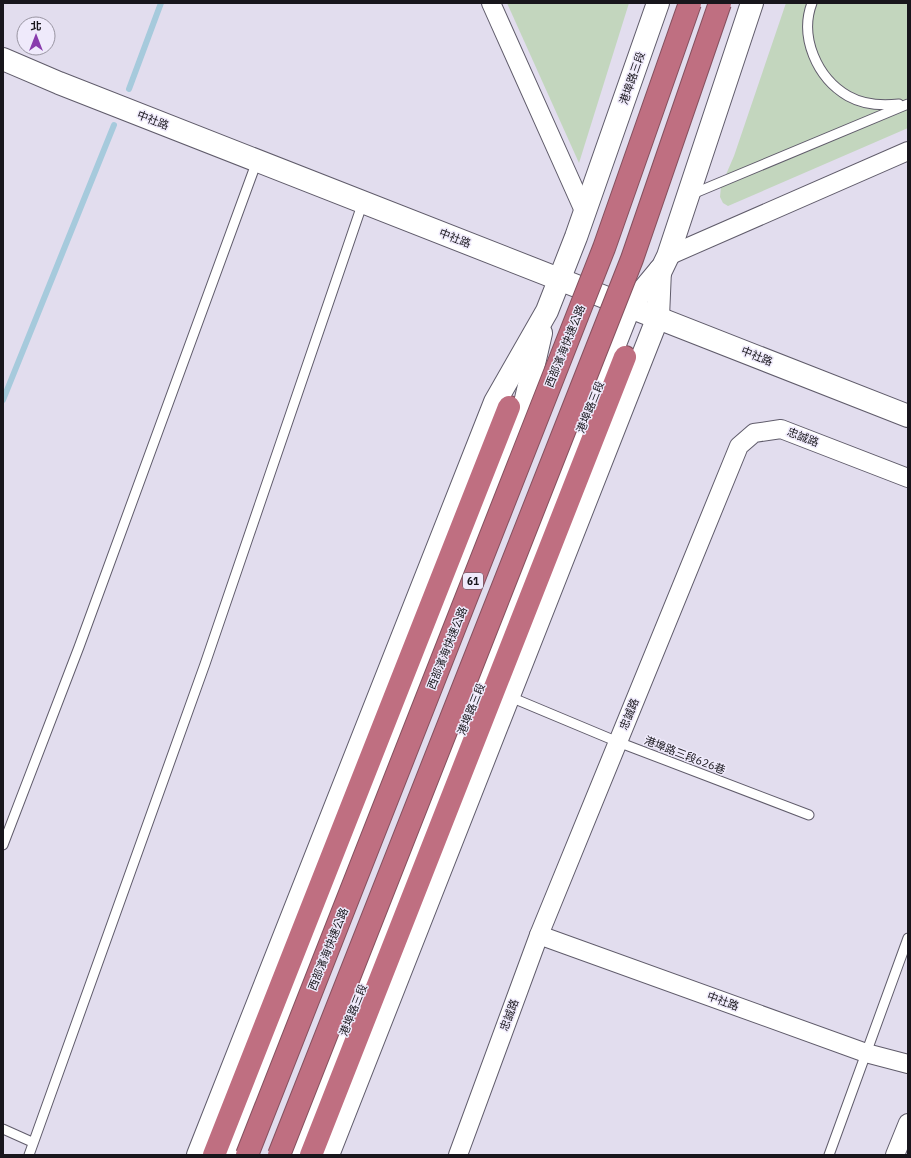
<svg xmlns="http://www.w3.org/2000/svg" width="911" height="1158" font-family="'IBM Plex Sans','Noto Sans TC',sans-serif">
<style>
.green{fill:#c3d6be}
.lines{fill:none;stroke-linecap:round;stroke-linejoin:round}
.stream{stroke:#a6cadc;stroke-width:6}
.lane-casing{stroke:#605c6b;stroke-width:11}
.street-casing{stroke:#605c6b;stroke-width:20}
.secondary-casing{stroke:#605c6b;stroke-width:24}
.highway-casing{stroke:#85505e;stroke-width:24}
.lane{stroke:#fff;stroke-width:9}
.street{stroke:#fff;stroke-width:18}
.secondary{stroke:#fff;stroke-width:22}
.highway{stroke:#bf6f81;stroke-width:22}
.highway-bridge-casing{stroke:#85505e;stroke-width:24;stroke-linecap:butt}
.highway-bridge{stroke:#bf6f81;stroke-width:22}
.labels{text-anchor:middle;stroke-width:3;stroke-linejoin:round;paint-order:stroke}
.shield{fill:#efeafb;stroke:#58565f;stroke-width:1}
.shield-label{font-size:10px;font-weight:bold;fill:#18161c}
.street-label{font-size:11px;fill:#18161c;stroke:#efeafb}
</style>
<rect width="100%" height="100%" fill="#e2ddee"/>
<!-- green -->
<g class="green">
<polygon points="507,3 629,3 579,163"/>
<polygon points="786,3 908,3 908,128 728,206 723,203 720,197 721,186 734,156"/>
</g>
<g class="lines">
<!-- stream -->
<g class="stream">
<polyline points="129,89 161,3"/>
<polyline points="3,400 114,125"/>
</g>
<!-- lane casing -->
<g class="lane-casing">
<g id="lane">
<path d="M812 3C799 37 817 78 848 96 864 105 882 106 899 104"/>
<polyline points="690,195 908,104"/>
<polyline points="508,696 618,742 809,815"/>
<polyline points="3,845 79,647 257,161"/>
<polyline points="3,1129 32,1142"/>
<polyline points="29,1155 205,664 363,202"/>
<polyline points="829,1155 908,938"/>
</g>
</g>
<!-- street casing -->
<g class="street-casing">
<g id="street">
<polyline points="491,3 585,213"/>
<polyline points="668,256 908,151"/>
<polyline points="539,935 866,1053 908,1064"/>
<polyline points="458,1155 539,935 739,446 754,433 781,429 908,478"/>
<polyline points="895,1155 908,1123"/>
</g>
</g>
<!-- secondary casing -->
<g class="secondary-casing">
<g id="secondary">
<polyline points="3,59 59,83 908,416"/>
<polyline points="655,283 668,256 752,3"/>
<polyline points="198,1155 495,402 547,311 576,237 658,3"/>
<polyline points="230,1155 523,412 541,333"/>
<polyline points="295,1155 630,306 660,270"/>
<polyline points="328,1155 658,317 660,270"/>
</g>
</g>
<!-- highway casing -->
<g class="highway-casing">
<g id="highway">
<polyline points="214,1155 509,407"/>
<polyline points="311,1155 625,357"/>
</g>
</g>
<!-- lane -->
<use href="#lane" class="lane"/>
<!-- street -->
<use href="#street" class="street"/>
<!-- secondary -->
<use href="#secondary" class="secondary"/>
<!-- highway -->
<use href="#highway" class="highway"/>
<!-- highway-bridge casing -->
<g class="highway-bridge-casing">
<g id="highway-bridge">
<polyline points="247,1155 604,248 690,3"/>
<polyline points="279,1155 632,259 720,3"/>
</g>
</g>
<!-- highway-bridge -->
<use href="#highway-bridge" class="highway-bridge"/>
</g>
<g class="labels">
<!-- shield labels -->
<rect class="shield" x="463" y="573" width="20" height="16" rx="3"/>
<g class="shield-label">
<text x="473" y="585">61</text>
</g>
<!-- street labels -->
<g class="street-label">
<text transform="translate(632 78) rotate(-71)" y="4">港埠路三段</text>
<text transform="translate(153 120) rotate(21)" y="4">中社路</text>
<text transform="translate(455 238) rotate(21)" y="4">中社路</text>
<text transform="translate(565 346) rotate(-68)" y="4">西部濱海快速公路</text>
<text transform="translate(757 356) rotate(22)" y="4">中社路</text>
<text transform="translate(590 407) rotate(-68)" y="4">港埠路三段</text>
<text transform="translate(803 437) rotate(21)" y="4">忠誠路</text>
<text transform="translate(447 648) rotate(-68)" y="4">西部濱海快速公路</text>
<text transform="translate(471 709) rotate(-68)" y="4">港埠路三段</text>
<text transform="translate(629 714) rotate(-68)" y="4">忠誠路</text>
<text transform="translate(685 755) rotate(21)" y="4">港埠路三段626巷</text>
<text transform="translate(328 949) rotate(-68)" y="4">西部濱海快速公路</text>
<text transform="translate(723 1001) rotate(20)" y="4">中社路</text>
<text transform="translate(353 1010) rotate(-68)" y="4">港埠路三段</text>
<text transform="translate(509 1015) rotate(-70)" y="4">忠誠路</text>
</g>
</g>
<!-- border -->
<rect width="911" height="1158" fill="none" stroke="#18161c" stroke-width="8"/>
<!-- north arrow -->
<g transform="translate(36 36)"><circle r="19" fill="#efeafb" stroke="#9995a2"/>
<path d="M0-3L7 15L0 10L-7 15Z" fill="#893cad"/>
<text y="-6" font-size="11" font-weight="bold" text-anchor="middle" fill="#18161c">北</text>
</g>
</svg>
